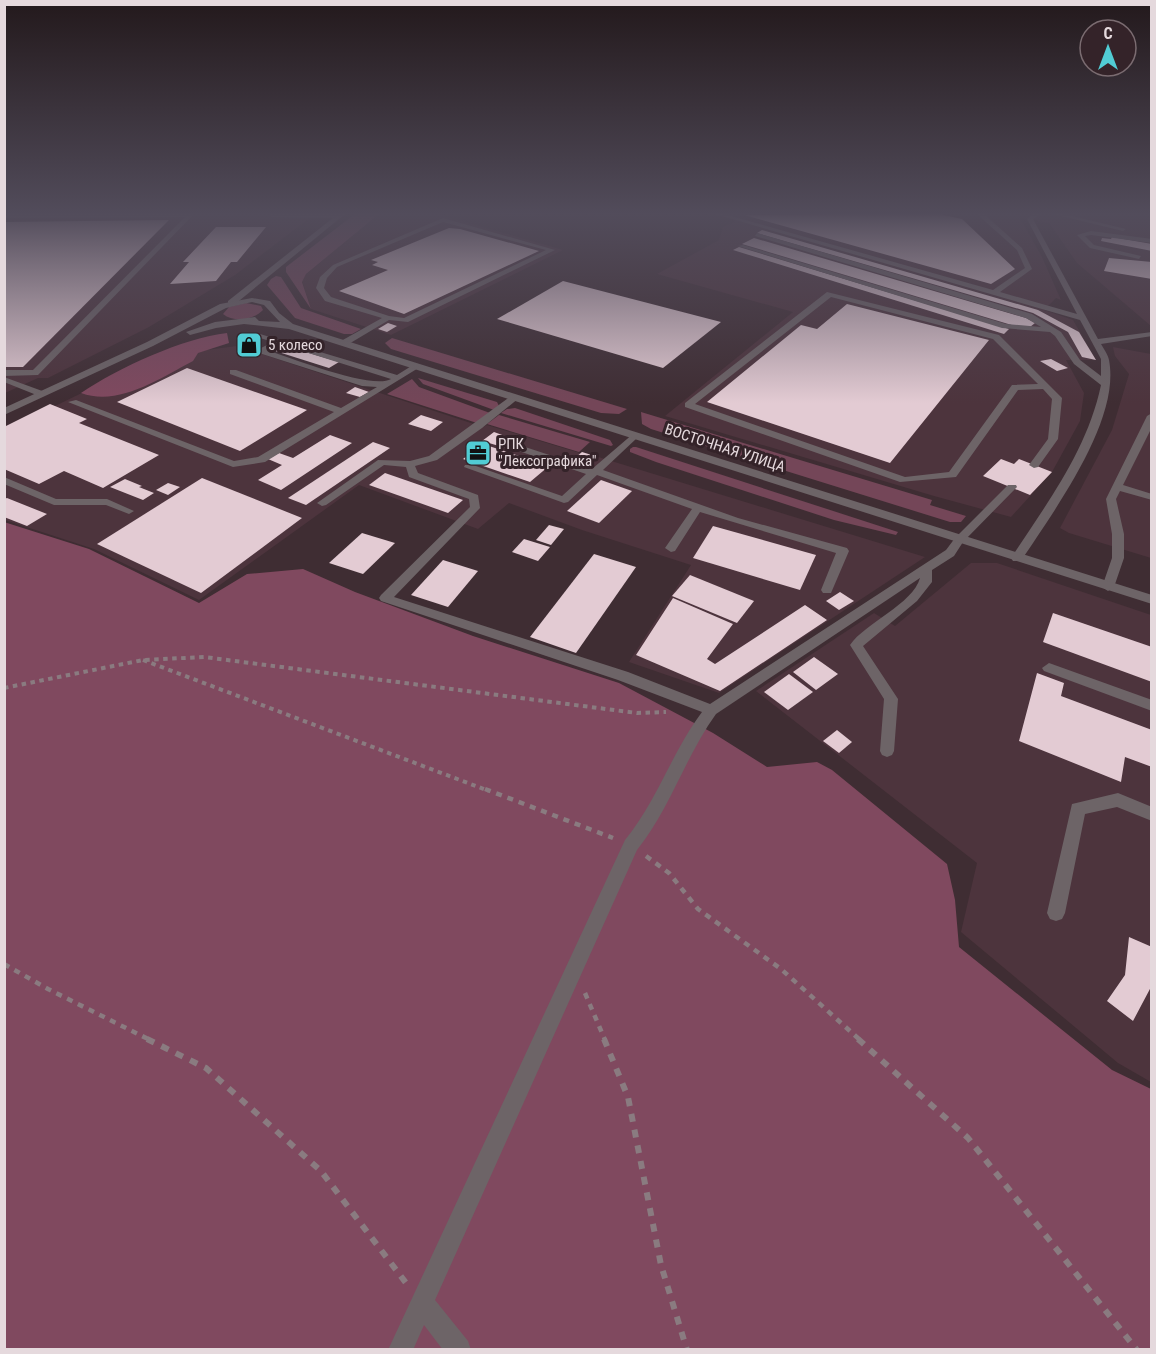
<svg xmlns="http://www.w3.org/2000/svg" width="1156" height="1354" font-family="'Roboto Condensed',sans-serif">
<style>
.built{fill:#4d343d}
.green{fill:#744658}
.forest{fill:#80495f}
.building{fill:#e3cbd3}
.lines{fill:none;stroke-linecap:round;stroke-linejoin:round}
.path-far2{stroke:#8a7b80;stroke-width:4;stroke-dasharray:4.5 4.5;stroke-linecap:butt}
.path-far1{stroke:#8a7b80;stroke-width:4.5;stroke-dasharray:6 6;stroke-linecap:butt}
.path{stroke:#8a7b80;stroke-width:6;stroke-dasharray:8 8;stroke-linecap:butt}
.service{fill:#6d6467;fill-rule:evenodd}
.minor{fill:#6d6467;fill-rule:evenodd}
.tertiary{fill:#6d6467;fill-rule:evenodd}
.rail-casing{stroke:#a39599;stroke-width:4}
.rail{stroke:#342329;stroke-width:2;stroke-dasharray:7;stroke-linecap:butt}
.labels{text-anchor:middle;stroke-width:6;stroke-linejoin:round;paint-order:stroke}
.far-poi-label{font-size:15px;fill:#e5d9dd;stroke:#342329;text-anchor:start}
.far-street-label{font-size:15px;fill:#e5d9dd;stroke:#342329}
</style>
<rect width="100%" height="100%" fill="#3f2d33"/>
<!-- built -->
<g class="built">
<polygon points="4,214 315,214 235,275 149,327 48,378 38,378 5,393"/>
<polygon points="379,214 437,214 563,250 391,335 311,309 302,281 306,274"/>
<polygon points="711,214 1151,214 1151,326 1077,263 1049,223 1020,218 1042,257 1061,300 1056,298 1044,310 1073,320 1096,360 1066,360 1084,393 1080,421 1052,472 1011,517 934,496 665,416 793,312 657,274 719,240 723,227 736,221"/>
<polygon points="237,346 483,427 487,425 580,453 582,452 925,557 719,693 629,662 691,565 582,530 509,503 478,529 359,485 199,600 94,549 5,520 5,427 50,404 55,406 158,356"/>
<polygon points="1113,347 1151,354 1151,558 1069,533 1060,528 1112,430 1129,374 1115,356"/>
<polygon points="971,563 997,563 1151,615 1151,1082 1118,1063 961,932 977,863 756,691 874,613 895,626"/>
</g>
<!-- green -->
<g class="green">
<polygon points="355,214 379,214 306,274 302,282 311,309 286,272 286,267"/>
<polygon points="276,276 281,277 301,308 361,329 352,334 344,334 295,318 267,285 271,279"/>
<path d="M246 303 261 306 263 310C253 320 234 323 223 314L229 307Z"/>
<polygon points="392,338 627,409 619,414 601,413 391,349 385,343"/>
<polygon points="418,378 497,402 499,406 494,410 423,384"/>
<polygon points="412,379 419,387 490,413 477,423 387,394"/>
<polygon points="515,408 610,440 613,445 611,446 501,413 507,409"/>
<polygon points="641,412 932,500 930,505 966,516 961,522 950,522 651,429 642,424"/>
<polygon points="499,415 590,442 579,452 487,424"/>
<polygon points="633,447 636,447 898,532 896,535 834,520 656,462 630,452 630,449"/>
</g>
<!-- forest -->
<g class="forest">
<path d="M227 333 229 343 198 353 193 361C160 378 119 407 81 393 118 368 183 338 227 333Z"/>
<polygon points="4,522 89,549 199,603 247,574 303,569 355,592 473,636 619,683 713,733 767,767 817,762 832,770 947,864 955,900 959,947 1112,1070 1151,1089 1151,1349 5,1349"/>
</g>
<!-- building -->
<g class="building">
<polygon points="939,214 962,219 1015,269 991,284 744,215"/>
<polygon points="169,220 23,367 4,367 4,222"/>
<polygon points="216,227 266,227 237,262 231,262 216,281 170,284 189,262 183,262"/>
<polygon points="449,228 460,229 539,251 404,314 339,291 388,270 372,265 378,262 371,260"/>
<polygon points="762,230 1038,310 1079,332 1096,360 1082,357 1068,332 1033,313 757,233"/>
<polygon points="1112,237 1152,244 1152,251 1101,241 1102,238 1111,239"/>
<polygon points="754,238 1026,318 1035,323 1030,327 1015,326 742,244"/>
<polygon points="739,247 1009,329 1004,334 733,250"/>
<polygon points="1109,258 1152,262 1152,279 1104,271"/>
<polygon points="563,281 721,322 663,368 497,319"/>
<polygon points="847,304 989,340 890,463 707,402 801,325 817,329"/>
<polygon points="388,323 397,326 387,332 378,329"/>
<polygon points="282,345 339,362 329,368 272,350"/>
<polygon points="1051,359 1068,368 1057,371 1040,361"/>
<polygon points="187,368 307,410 240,451 117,402"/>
<polygon points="355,387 369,392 360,397 346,393"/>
<polygon points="50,404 87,419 79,423 159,455 103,488 64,471 39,484 4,469 4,427"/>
<polygon points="421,415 443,422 431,431 408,424"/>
<polygon points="494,432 505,436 501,439 513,443 506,448 482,441"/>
<polygon points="330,435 352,443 281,490 258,480 282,465 268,459 279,453 293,458"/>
<polygon points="373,442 390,448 306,505 288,498"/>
<polygon points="483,444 549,466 530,482 463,459"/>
<polygon points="582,452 598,457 591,463 575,458"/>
<polygon points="1001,459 1014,464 1019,459 1052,472 1030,495 983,476"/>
<polygon points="385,473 463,500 448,513 369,485"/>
<polygon points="202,478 302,518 201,593 97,544"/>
<polygon points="125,479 142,486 139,487 154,493 143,500 110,487"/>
<polygon points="601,480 632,491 599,523 567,511"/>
<polygon points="168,483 180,487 168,495 156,490"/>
<polygon points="7,498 47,514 27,526 4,517 4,499"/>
<polygon points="549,525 564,529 551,545 536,540"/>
<polygon points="713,526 816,555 800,590 693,558"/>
<polygon points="362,533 395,543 363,574 329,563"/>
<polygon points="524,539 550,547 538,561 512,552"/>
<polygon points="594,554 636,567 576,653 530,637"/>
<polygon points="443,560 478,571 448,607 411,595"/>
<polygon points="690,575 754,601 737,623 672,596"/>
<polygon points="840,592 854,601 839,610 826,601"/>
<polygon points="673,598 733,624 707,659 715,664 805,605 827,620 720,691 636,655"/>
<polygon points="1053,613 1152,647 1152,682 1043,642"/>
<polygon points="814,657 838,674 816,690 793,672"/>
<polygon points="1037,673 1064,683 1061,696 1152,730 1152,767 1125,757 1121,782 1019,741"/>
<polygon points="789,674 813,692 788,710 764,692"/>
<polygon points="837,730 852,742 839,753 823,741"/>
<polygon points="1129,937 1152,947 1151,987 1133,1021 1107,1001 1125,975"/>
</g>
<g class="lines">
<!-- path-far2 -->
<g class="path-far2">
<polyline points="143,660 489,791"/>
<polyline points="4,688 143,660 204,657 637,713 666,712"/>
</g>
<!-- path-far1 -->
<g class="path-far1">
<polyline points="485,789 613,838"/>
<polyline points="646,856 669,873 698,909 781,969 860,1040"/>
<polyline points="4,964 48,989 150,1040"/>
<polyline points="585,993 605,1040"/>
</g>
<!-- path -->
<g class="path">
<polyline points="147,1039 206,1068 321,1171 406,1283"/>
<polyline points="604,1039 628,1097 661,1265 687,1350"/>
<polyline points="858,1039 968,1138 1137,1350"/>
</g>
<!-- service -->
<g class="service">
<polygon points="4,214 192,214 193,215 38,375 4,376 4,370 33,370 185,217 4,218"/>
<polygon points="269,214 340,214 343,216 340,218 271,217"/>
<path d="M715 214H724L993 290 1025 268 1017 250 977 214H984L1022 248 1032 269 1000 292 1077 314 1027 219 1032 214H1042L1033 219 1098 339 1152 332V336L1101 344C1104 349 1108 355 1109 360 1121 421 1053 512 1021 561H1013L1011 558C1047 503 1087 451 1101 385L1074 364 1055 336 1050 332 1002 328 738 246 743 245 1006 324 1041 327 1026 318 755 236 757 233 1032 314 1061 332 1080 360 1101 376V359L1080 320Z"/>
<polygon points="1053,214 1064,214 1126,229 1123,231"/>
<path d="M443 218 555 250 408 322 389 320 347 345H341V341L382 318 325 301 316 288 320 277 333 265ZM443 222 546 250 404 318 389 316 331 297 324 288 327 278 337 267Z"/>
<polygon points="1091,231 1152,239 1152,243 1091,235 1085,236 1094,245 1141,256 1139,259 1090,248 1077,235"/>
<path d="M827 292 999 335 1062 398 1058 439 1038 467 1034 468 1029 465 1048 439 1052 399 1043 389 1018 390 956 477 900 482 685 407V403ZM831 297 993 339 1038 384 1012 385 949 472 905 477 695 404Z"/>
<path d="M260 334 397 375 413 365 420 367 265 462 233 467 68 402 76 400 234 461 258 457 334 412 230 374V370H236L341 408 377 387 362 386 259 353V349L273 342 260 338ZM280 344 391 379C372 390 292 358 269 351Z"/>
<polygon points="4,377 45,392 46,394 39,396 4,382"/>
<path d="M511 396 519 398 482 428 437 460 415 466 418 473 478 495 480 508 394 597 628 672 710 704 946 550 955 538 1008 485H1016L1017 487 963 542 954 556 932 570V582L917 601 863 646 898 699 894 751 892 755 887 757 882 755 880 751 884 699 850 645C865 623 913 604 920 578L716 714C685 757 670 809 637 850L435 1300 468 1341 471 1350H443L424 1325 413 1350H388L625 840C657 801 672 752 702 712L618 680 381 601 379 598 381 595 470 507 469 499 409 477 406 467 384 465 326 505 322 506 317 503 378 460 410 461 429 456Z"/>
<polygon points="1152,413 1152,427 1123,485 1152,494 1152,500 1120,491 1116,499 1124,534 1124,558 1114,587 1108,591 1102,587 1112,558 1112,534 1106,499 1147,416"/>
<polygon points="634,433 639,436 637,438 603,470 738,518 847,548 849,551 831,593 823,593 821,590 836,553 700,512 675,551 671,552 665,548 692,509 597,475 568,502 564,503 464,467 465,465 473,465 562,496 586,474 513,449 513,445 519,445 592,469"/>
<polygon points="4,477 56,499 107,499 134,511 129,514 106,505 54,505 4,484"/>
<polygon points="1049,663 1152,700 1152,711 1044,671 1042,668"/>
<polygon points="1118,793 1152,807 1152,821 1117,807 1085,814 1065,913 1062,919 1056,921 1050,919 1047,913 1072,804"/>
</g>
<!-- minor -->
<polygon class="minor" points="338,214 345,214 234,305 228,305 228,301"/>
<!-- tertiary -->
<polygon class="tertiary" points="252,298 270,301 279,313 293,324 1152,595 1152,604 289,329 244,324 216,328 190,335 186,332 215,322 255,317 259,321 280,322 264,305 252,302 226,308 153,346 4,415 4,408 147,342 220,304"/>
<!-- rail casing -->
<g class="rail-casing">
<polyline id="rail" points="4,216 7,214"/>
</g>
<!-- rail -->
<use href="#rail" class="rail"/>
</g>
<!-- sky -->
<linearGradient id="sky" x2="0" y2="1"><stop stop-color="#23191c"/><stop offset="0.53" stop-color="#524c5b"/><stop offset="1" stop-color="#524c5b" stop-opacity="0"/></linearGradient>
<rect width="1156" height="403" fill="url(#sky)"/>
<!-- icons -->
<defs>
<g id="shop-square" transform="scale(1.35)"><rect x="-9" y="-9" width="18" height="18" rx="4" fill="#51ccd4" stroke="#342329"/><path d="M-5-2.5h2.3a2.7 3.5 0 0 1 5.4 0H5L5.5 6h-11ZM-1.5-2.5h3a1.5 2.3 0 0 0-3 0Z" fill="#111"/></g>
<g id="office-square" transform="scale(1.35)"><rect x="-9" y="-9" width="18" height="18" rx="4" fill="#51ccd4" stroke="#342329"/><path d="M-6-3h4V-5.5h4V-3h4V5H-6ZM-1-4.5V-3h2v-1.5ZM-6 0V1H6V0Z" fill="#111"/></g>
</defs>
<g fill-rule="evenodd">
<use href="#shop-square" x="249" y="345"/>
<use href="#office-square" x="478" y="453"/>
</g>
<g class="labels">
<!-- far-poi labels -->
<g class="far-poi-label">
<text x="268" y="350">5 колесо</text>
<text x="498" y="449">РПК<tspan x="498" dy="17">"Лексографика"</tspan></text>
</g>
<!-- far-street labels -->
<g class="far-street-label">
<text transform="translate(725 448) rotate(18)" y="5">ВОСТОЧНАЯ УЛИЦА</text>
</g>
</g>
<!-- border -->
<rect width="1156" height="1354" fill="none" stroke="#e5d9dd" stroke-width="12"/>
<!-- north arrow -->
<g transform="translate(1108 48)"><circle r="28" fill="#342329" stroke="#7b6c71" stroke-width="1.5"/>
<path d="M0-4.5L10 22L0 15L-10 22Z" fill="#51ccd4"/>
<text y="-9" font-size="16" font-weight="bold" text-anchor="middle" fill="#e5d9dd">С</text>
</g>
</svg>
